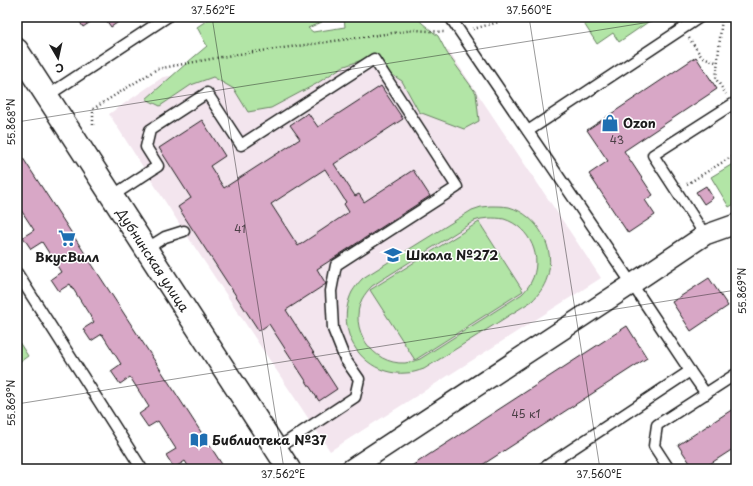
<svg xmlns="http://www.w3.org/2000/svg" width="753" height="486" font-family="'Playpen Sans',sans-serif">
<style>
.built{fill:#f3e5ee}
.green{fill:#b2e5a6;stroke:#678061;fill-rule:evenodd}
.building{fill:#d8a7c6;stroke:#1c1c1c;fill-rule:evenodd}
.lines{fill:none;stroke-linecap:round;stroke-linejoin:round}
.lane-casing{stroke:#1c1c1c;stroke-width:13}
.street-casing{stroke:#1c1c1c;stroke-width:22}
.secondary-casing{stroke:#1c1c1c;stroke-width:25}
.path{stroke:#1c1c1c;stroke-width:2.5;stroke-dasharray:1 3;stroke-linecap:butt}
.lane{stroke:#fff;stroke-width:10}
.street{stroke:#fff;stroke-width:19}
.secondary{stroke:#fff;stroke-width:22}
.ticks{fill:none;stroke:#1c1c1c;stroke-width:1;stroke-opacity:0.45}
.labels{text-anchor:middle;stroke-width:3;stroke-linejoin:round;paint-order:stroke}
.number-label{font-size:11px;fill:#4b3f46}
.poi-label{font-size:13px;font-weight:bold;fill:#1c1c1c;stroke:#fff;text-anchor:start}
.street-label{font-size:13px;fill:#1c1c1c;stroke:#fff}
.neatline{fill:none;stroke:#1c1c1c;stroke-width:1.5}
.ticks-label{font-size:10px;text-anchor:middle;fill:#1c1c1c}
</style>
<rect width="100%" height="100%" fill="#fff"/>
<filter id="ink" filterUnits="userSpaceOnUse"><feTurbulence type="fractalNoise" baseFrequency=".025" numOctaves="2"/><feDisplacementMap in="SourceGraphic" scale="8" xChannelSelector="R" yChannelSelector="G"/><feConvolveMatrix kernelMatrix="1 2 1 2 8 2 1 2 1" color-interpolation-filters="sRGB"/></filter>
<g filter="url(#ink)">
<!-- built -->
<polygon class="built" points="449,51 601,278 330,451 184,231 109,114 163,77 320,55"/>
<!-- green -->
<g class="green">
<path d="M212 17H320L322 22 308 28 313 32 345 27 344 17H417L422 23 438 36 447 53 476 93 479 121 464 129 419 112 402 81 378 66 362 60 342 67 316 84 271 108 248 112 234 89 213 77 191 85 160 106 146 99C166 82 186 63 207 46L197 27Z"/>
<polygon points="591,17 654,17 654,18 619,42 613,33 597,44 583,22"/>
<polygon points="736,162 736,203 729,207 711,177"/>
<path d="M490 206C497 206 503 206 509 207 538 215 557 249 547 278 544 287 539 294 532 301L424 369C418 371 412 373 406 373 377 376 351 354 347 326 345 315 347 302 352 292 355 287 359 282 363 278L472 210 481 207ZM489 218C494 218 499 218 504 219 530 227 544 258 531 282 529 286 526 290 522 294L420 359C415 361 410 362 405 363 372 365 348 328 362 299 365 294 368 290 372 286L474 221 481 219Z"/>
<polygon points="479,222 523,291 415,360 370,290"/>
<polygon points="17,339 28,356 17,364"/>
</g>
<!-- building -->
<g class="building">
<polygon points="77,17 98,17 83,27"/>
<polygon points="104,17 126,17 111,27"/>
<polygon points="696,57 717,89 624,151 653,195 645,200 655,215 628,233 589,174 608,161 587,130"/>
<path d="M381 86 403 119 334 164 355 196 359 194 364 202 413 170 430 196 317 269 326 284 286 310 337 389 319 401 269 324 259 331 178 207 191 198 159 148 202 120 225 156 210 166 224 188 300 139 290 125 308 113 318 127ZM325 169 346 202 344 204 349 212 298 246 271 204Z"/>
<polygon points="17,149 225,469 190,469 185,461 174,468 166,455 176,449 158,421 148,427 139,414 149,407 130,377 120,384 111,371 121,364 102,334 91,341 83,329 94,322 70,284 59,291 51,279 61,272 42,242 31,249 23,237 34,230 17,204"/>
<polygon points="706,186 713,198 704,204 696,192"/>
<polygon points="709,278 728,306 691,331 672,302"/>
<polygon points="627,326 647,358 476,469 407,469"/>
<polygon points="736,407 736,447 702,469 694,469 678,445"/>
</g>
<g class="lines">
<!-- lane casing -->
<g class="lane-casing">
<g id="lane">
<polyline points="450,17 632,284 690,371 706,394"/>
<polyline points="47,96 167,17"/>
<polyline points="528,131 700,17"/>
<polyline points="112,196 158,166 146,147 150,130 207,93 241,145 374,59 457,187 336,265 331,291 333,329 345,359 359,379 355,397 276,449"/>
<polyline points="705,235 653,155 736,102"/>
<polyline points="146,249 165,237 184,231"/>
<polyline points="17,273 142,469"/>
<polyline points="542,469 690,371"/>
<polyline points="669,469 654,446 657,425 736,374"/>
</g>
</g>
<!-- street casing -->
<g class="street-casing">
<polyline id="street" points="351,469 632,284 705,235 736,224"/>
</g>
<!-- secondary casing -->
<g class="secondary-casing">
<polyline id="secondary" points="17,50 289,469"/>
</g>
<!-- path -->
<g class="path">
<polyline points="722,17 716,79 726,94"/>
<polyline points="473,29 517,17"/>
<polyline points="689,38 701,56 718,63"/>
<polyline points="93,125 93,109 157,69 232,55 414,30 444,32"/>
<polyline points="687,184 736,154"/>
</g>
<!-- lane -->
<use href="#lane" class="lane"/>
<!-- street -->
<use href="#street" class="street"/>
<!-- secondary -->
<use href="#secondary" class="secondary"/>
</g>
</g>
<!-- ticks -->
<path class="ticks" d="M212 17 284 469M529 17 600 469M17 122 682 17M17 404 736 290"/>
<!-- icons -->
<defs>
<g id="shop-bare" transform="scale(1.38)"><path d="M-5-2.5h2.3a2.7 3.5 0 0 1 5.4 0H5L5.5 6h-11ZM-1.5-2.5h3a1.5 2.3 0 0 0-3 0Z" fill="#1f6fb2" stroke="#fff" stroke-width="2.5" paint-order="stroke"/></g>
<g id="supermarket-bare" transform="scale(1.38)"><path d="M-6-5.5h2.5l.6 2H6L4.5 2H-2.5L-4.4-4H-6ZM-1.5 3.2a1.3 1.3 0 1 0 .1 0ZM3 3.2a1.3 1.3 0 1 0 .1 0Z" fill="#1f6fb2" stroke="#fff" stroke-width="2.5" paint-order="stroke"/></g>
<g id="school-bare" transform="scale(1.38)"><path d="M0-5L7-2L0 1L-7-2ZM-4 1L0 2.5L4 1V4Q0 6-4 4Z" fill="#1f6fb2" stroke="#fff" stroke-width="2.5" paint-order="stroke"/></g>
<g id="library-bare" transform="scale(1.38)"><path d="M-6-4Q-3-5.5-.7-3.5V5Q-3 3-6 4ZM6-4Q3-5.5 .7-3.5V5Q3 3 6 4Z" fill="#1f6fb2" stroke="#fff" stroke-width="2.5" paint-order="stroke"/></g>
</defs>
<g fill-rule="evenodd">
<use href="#shop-bare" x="610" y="123"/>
<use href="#supermarket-bare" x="67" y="238"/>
<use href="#school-bare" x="393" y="255"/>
<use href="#library-bare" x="199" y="440"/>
</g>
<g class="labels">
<!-- number labels -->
<g class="number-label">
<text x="617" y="144">43</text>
<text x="240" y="233">41</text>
<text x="526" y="418">45 к1</text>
</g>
<!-- poi labels -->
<g class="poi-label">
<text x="623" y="128">Ozon</text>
<text x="406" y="260">Школа №272</text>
<text x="67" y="262" text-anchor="middle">ВкусВилл</text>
<text x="212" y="445">Библиотека №37</text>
</g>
<!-- street labels -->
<g class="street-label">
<text transform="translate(153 260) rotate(57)" y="5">Дубнинская улица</text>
</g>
</g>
<!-- margin -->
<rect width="753" height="486" fill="none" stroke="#fff" stroke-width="44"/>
<!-- north arrow -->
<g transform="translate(58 58) rotate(171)" stroke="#ffffff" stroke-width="3" paint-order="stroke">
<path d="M0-3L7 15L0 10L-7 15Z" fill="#1c1c1c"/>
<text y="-6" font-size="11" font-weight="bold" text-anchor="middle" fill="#1c1c1c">С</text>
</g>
<rect x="22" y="22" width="709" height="442" class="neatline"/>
<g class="ticks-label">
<text x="213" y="14">37.562°E</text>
<text x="529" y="14">37.560°E</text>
<text transform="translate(11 122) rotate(-90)" y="4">55.868°N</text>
<text transform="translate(742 291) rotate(-90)" y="4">55.869°N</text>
<text transform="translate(11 403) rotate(-90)" y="4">55.869°N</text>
<text x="283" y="478">37.562°E</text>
<text x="599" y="478">37.560°E</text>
</g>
</svg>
